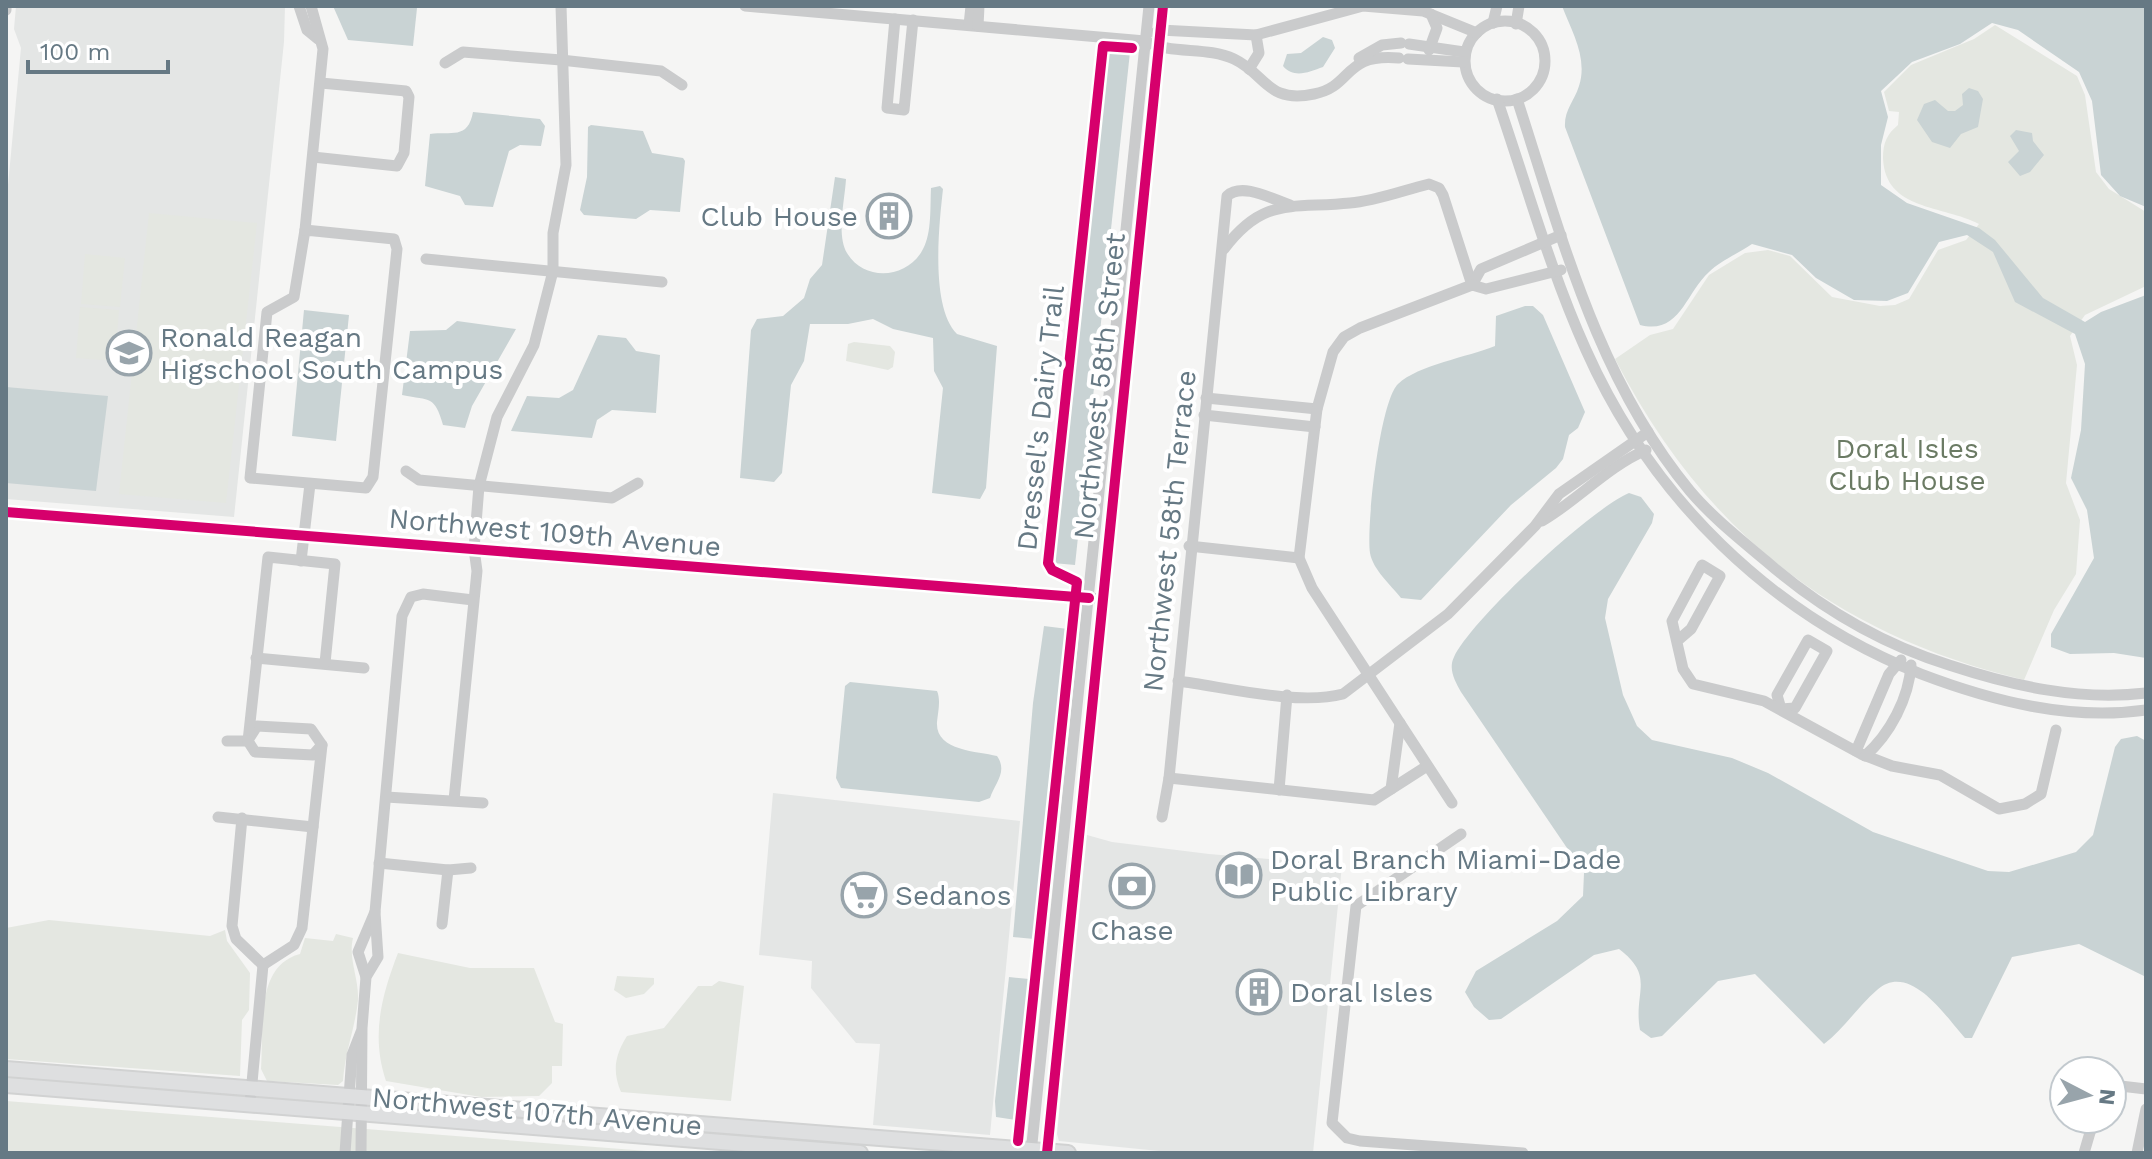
<svg xmlns="http://www.w3.org/2000/svg" width="2152" height="1159" font-family="'Work Sans',sans-serif">
<style>
.built{fill:#e4e6e5}
.green{fill:#e4e7e1}
.water{fill:#c9d3d4}
.lines{fill:none;stroke-linecap:round;stroke-linejoin:round}
.major-casing{stroke:#d1d2d2;stroke-width:18}
.minor{stroke:#cacbcc;stroke-width:11}
.major{stroke:#dedfe0;stroke-width:14}
.cycleway-casing{stroke:#fff;stroke-width:15}
.cycleway{stroke:#d6006c;stroke-width:10}
.labels{text-anchor:middle;stroke-width:8;stroke-linejoin:round;paint-order:stroke}
.poi-label{font-size:28px;fill:#667984;stroke:#fff;text-anchor:start}
.street-label{font-size:28px;fill:#667984;stroke:#fff}
.park-label{font-size:28px;fill:#6b7b64;stroke:#fff}
</style>
<rect width="100%" height="100%" fill="#f5f5f4"/>
<!-- built -->
<g class="built">
<polygon points="16,6 285,6 284,42 234,517 6,499 6,206 21,48 14,29"/>
<polygon points="773,793 1020,821 990,1135 873,1125 880,1044 856,1043 811,988 812,961 759,955"/>
<polygon points="1087,835 1112,842 1209,854 1342,865 1313,1153 1179,1153 1059,1141 1057,1134"/>
</g>
<!-- green -->
<g class="green">
<path d="M1995 25 2077 76 2085 95 2096 172 2109 189 2146 212V286L2085 315 2070 336 2077 365 2066 483 2080 520 2076 574 2054 610 2024 680C1834 634 1705 533 1615 359L1650 335 1673 329 1709 275 1745 253 1768 250 1790 256 1832 297 1880 306 1895 305 1909 299 1938 250 1966 240 1979 224C1943 205 1885 211 1883 158 1883 143 1887 134 1898 125L1899 112 1889 111 1884 92 1911 65 1974 39Z"/>
<polygon points="149,213 257,223 226,503 119,494"/>
<polygon points="85,254 125,258 120,307 81,304"/>
<polygon points="80,307 119,310 115,361 76,358"/>
<polygon points="854,342 890,346 895,352 893,367 888,370 846,361 848,344"/>
<polygon points="49,920 210,936 225,930 227,941 250,973 249,1010 242,1020 240,1076 6,1059 6,928"/>
<path d="M336 934 353 938C348 959 359 978 358 1000 355 1029 345 1051 343 1081L338 1085 267 1081 261 1069C264 1031 254 966 300 954L305 938 333 941Z"/>
<path d="M398 953 470 968H534L555 1022 563 1024 562 1066H552V1083L539 1096 481 1097 386 1081C371 1036 381 997 398 953Z"/>
<polygon points="617,976 654,978 654,984 644,994 626,998 614,990"/>
<path d="M719 981 744 986 731 1101 621 1092C612 1071 615 1055 627 1036L664 1028 698 986H712Z"/>
<polygon points="6,1101 673,1153 6,1153"/>
</g>
<!-- water -->
<g class="water">
<polygon points="333,6 417,8 413,46 348,40"/>
<path d="M1562 6H2146V207L2120 196 2101 175 2092 101 2079 72 2018 30 1992 23 1960 44 1912 62 1881 91 1888 117 1881 145V185L1907 203 1979 228 1995 240 2043 298 2085 322 2101 312 2146 295V658L2114 653 2070 654 2051 647V634L2094 558 2087 510 2071 478 2081 430 2085 364 2075 334 2015 302 1993 252 1967 235 1939 242 1908 293 1887 301 1854 300 1816 278 1792 255 1752 244C1739 253 1720 261 1709 272 1685 294 1680 335 1640 325L1565 127C1564 110 1574 102 1579 86 1588 58 1572 32 1562 6Z"/>
<path d="M1323 37 1332 40 1335 48 1323 67C1309 72 1294 79 1283 66L1287 54 1301 53Z"/>
<polygon points="1108,51 1130,52 1075,565 1053,563"/>
<polygon points="1969,88 1978,91 1983,99 1978,127 1961,134 1950,148 1932,142 1917,120 1924,104 1935,100 1948,111 1955,111 1963,105 1962,94"/>
<path d="M473 112 540 119 545 126 541 146 520 145 509 151 493 207 465 205 460 196 425 186 430 134C451 131 468 140 473 112Z"/>
<polygon points="591,125 643,131 652,153 683,158 685,161 680,212 650,210 636,219 584,215 580,210 587,177 588,127"/>
<polygon points="2016,130 2032,133 2033,141 2044,155 2030,172 2020,176 2008,162 2019,151 2010,136"/>
<path d="M835 177 846 179C845 199 836 235 847 253 864 282 908 279 923 249 932 233 930 206 931 188L940 186 943 189C939 225 930 307 957 334L997 346 986 488 980 499 932 493 943 388 934 371 933 338 893 329 873 319 848 324H810L804 361 791 385 782 473 774 482 740 478 751 330 757 319 783 316 804 298 810 279 822 265Z"/>
<path d="M1525 306H1533L1543 315 1585 412 1578 428 1569 435 1563 459 1556 468 1511 505 1421 600 1401 598C1391 585 1373 570 1370 553 1366 527 1380 401 1398 384 1418 365 1468 357 1495 346L1496 316Z"/>
<polygon points="304,310 349,315 336,441 292,436"/>
<path d="M457 321 516 329 472 406 465 428 443 425C434 395 431 401 402 395L410 331 446 330Z"/>
<polygon points="598,335 626,338 636,351 660,355 656,413 612,410 597,420 592,438 511,431 527,396 559,398 573,390"/>
<polygon points="6,387 108,396 96,491 6,483"/>
<path d="M1629 493 1641 497 1654 514 1652 523 1608 599 1605 618 1623 695 1637 726 1652 740 1732 758 1768 773 1873 832 1988 871 2009 872 2076 852 2093 835 2115 747 2121 739 2137 736 2146 741V977L2079 944 2012 957 1972 1038H1965C1946 1017 1910 961 1877 990 1858 1006 1844 1029 1824 1044L1755 974 1718 981 1662 1036 1651 1038 1640 1030C1633 992 1656 977 1619 949L1594 955 1501 1019 1489 1020 1474 1007 1465 992 1476 971 1557 921 1583 896 1584 873 1461 692C1455 681 1448 669 1454 657 1471 620 1591 509 1629 493Z"/>
<polygon points="1044,626 1068,629 1034,939 1013,937 1033,703"/>
<path d="M850 682 937 691C941 700 938 712 937 722 935 751 977 751 997 756 1008 772 995 783 990 798L979 802 841 788 836 778 845 686Z"/>
<polygon points="1009,977 1029,979 1016,1120 996,1117 995,1101"/>
</g>
<g class="lines">
<!-- major casing -->
<g class="major-casing">
<g id="major">
<polyline points="6,1069 1068,1153"/>
<polyline points="6,1085 860,1153"/>
</g>
</g>
<!-- minor -->
<g class="minor">
<polyline points="299,6 307,30 318,39"/>
<path d="M745 6 1145 41C1172 55 1206 46 1234 59 1266 74 1267 104 1314 94 1354 86 1342 53 1399 58"/>
<polyline points="6,10 6,6"/>
<polyline points="895,19 887,108 904,110 913,20"/>
<circle cx="1505" cy="61" r="40"/>
<polyline points="1493,23 1497,6"/>
<polyline points="1516,24 1519,6"/>
<polyline points="969,25 971,6"/>
<polyline points="978,26 979,6"/>
<polyline points="1155,33 1160,30 1256,35 1363,6 1423,11 1477,33"/>
<polyline points="1409,44 1464,52"/>
<polyline points="1429,50 1437,28 1431,14"/>
<polyline points="1359,58 1382,45 1401,43"/>
<polyline points="1408,59 1463,62"/>
<polyline points="445,63 463,52 561,60 661,71 682,85"/>
<polyline points="1249,69 1259,53 1256,35"/>
<path d="M1497 99C1526 183 1550 270 1586 350 1652 498 1770 614 1921 674 1992 701 2070 721 2146 710"/>
<path d="M1517 99C1561 234 1597 379 1690 491 1712 517 1740 539 1766 561 1819 607 1882 644 1949 665 2013 686 2079 701 2146 693"/>
<polyline points="313,157 397,166 404,153 409,97 406,91 321,83"/>
<polygon points="305,230 394,239 397,249 373,477 366,488 250,478 267,312 294,297"/>
<polyline points="305,230 323,49 311,6"/>
<path d="M1224 249C1264 196 1292 209 1350 203 1376 201 1404 190 1429 184L1439 188 1443 195 1472 285"/>
<polyline points="426,259 662,282"/>
<polyline points="1472,285 1481,269 1561,235"/>
<polyline points="1206,398 1317,409"/>
<polyline points="1204,415 1315,427"/>
<polyline points="406,471 419,480 612,498 638,483"/>
<polyline points="6,512 1093,598"/>
<path d="M1542 521C1578 500 1607 467 1646 450"/>
<polyline points="1189,546 1299,558"/>
<polyline points="301,561 310,484"/>
<polygon points="1808,640 1827,651 1795,708 1781,709 1777,695"/>
<polyline points="1677,641 1691,629 1720,576 1702,565 1672,621 1683,669 1693,684 1764,701 1861,754 1892,766 1940,775 1999,809 2025,804 2041,794 2056,730"/>
<polyline points="256,658 364,668"/>
<path d="M1178 681C1225 687 1298 706 1343 694L1448 614 1535 526 1559 494 1648 432"/>
<polyline points="250,737 257,726 311,729 322,745"/>
<polyline points="227,741 248,741"/>
<polyline points="248,741 268,557 335,564 325,663"/>
<polyline points="248,741 255,752 313,755 321,746"/>
<polyline points="1856,751 1889,674 1901,660"/>
<path d="M1865 756C1890 734 1909 698 1911 665"/>
<polyline points="1169,778 1374,800 1427,766"/>
<polyline points="1391,789 1400,723"/>
<polyline points="1279,790 1287,695"/>
<polyline points="386,797 483,803"/>
<polyline points="454,800 477,571 474,549 479,486 497,417 534,345 553,271 553,233 566,165 561,6"/>
<polyline points="1452,803 1312,588 1299,558 1317,409 1333,352 1344,337 1360,328 1472,285 1486,289 1561,270"/>
<polyline points="218,817 313,827"/>
<path d="M1162 817 1169 778 1227 196C1242 182 1272 199 1290 205"/>
<polyline points="242,818 232,926 236,939 263,965"/>
<polyline points="1461,834 1356,906 1332,1123 1347,1138 1360,1141 1523,1153"/>
<polyline points="379,863 448,870 471,868"/>
<polyline points="442,924 448,870"/>
<polyline points="263,965 294,945 302,928 322,745"/>
<polyline points="366,977 358,952 375,912"/>
<polyline points="2112,1085 2146,1089"/>
<polyline points="250,1104 263,965"/>
<polyline points="345,1153 352,1055 361,1032"/>
<polyline points="361,1153 362,1028 366,977 378,957 375,912 402,616 411,597 423,594 473,600"/>
<polyline points="1031,1153 1149,6"/>
<polyline points="1047,1153 1163,6"/>
<polyline points="2084,1153 2094,1119"/>
<polyline points="2137,1153 2146,1109"/>
</g>
<!-- major -->
<use href="#major" class="major"/>
<!-- cycleway casing -->
<g class="cycleway-casing">
<g id="cycleway">
<polyline points="6,512 1089,598"/>
<polyline points="1018,1141 1077,582 1052,570 1048,563 1103,46 1132,48"/>
<polyline points="1047,1153 1163,6"/>
</g>
</g>
<!-- cycleway -->
<use href="#cycleway" class="cycleway"/>
</g>
<!-- icons -->
<defs>
<g id="building-ring" transform="scale(2.3)"><circle r="9.5" fill="#fff" stroke="#98a4ab" stroke-width="1.5"/><path d="M-4-6H4V6H1V3H-1V6H-4ZM-2.5-4.3h1.7v1.8h-1.7ZM.8-4.3h1.7v1.8H.8ZM-2.5-1h1.7V.8h-1.7ZM.8-1h1.7V.8H.8Z" fill="#98a4ab"/></g>
<g id="school-ring" transform="scale(2.3)"><circle r="9.5" fill="#fff" stroke="#98a4ab" stroke-width="1.5"/><path d="M0-5L7-2L0 1L-7-2ZM-4 1L0 2.5L4 1V4Q0 6-4 4Z" fill="#98a4ab"/></g>
<g id="library-ring" transform="scale(2.3)"><circle r="9.5" fill="#fff" stroke="#98a4ab" stroke-width="1.5"/><path d="M-6-4Q-3-5.5-.7-3.5V5Q-3 3-6 4ZM6-4Q3-5.5 .7-3.5V5Q3 3 6 4Z" fill="#98a4ab"/></g>
<g id="bank-ring" transform="scale(2.3)"><circle r="9.5" fill="#fff" stroke="#98a4ab" stroke-width="1.5"/><path d="M-6-4H6V4H-6ZM0-2.3a2.3 2.3 0 1 0 0 4.6a2.3 2.3 0 1 0 0-4.6Z" fill="#98a4ab"/></g>
<g id="supermarket-ring" transform="scale(2.3)"><circle r="9.5" fill="#fff" stroke="#98a4ab" stroke-width="1.5"/><path d="M-6-5.5h2.5l.6 2H6L4.5 2H-2.5L-4.4-4H-6ZM-1.5 3.2a1.3 1.3 0 1 0 .1 0ZM3 3.2a1.3 1.3 0 1 0 .1 0Z" fill="#98a4ab"/></g>
</defs>
<g fill-rule="evenodd">
<use href="#building-ring" x="889" y="216"/>
<use href="#school-ring" x="129" y="353"/>
<use href="#library-ring" x="1239" y="875"/>
<use href="#bank-ring" x="1132" y="886"/>
<use href="#supermarket-ring" x="864" y="895"/>
<use href="#building-ring" x="1259" y="992"/>
</g>
<g class="labels">
<!-- poi labels -->
<g class="poi-label">
<text x="858" y="226" text-anchor="end">Club House</text>
<text x="160" y="347">Ronald Reagan<tspan x="160" dy="32">Higschool South Campus</tspan></text>
<text x="1270" y="869">Doral Branch Miami-Dade<tspan x="1270" dy="32">Public Library</tspan></text>
<text x="895" y="905">Sedanos</text>
<text x="1132" y="940" text-anchor="middle">Chase</text>
<text x="1290" y="1002">Doral Isles</text>
</g>
<!-- street labels -->
<g class="street-label">
<text transform="translate(1099 386) rotate(-84)" y="10">Northwest 58th Street</text>
<text transform="translate(1040 418) rotate(-84)" y="10">Dressel's Dairy Trail</text>
<text transform="translate(1169 531) rotate(-84)" y="10">Northwest 58th Terrace</text>
<text transform="translate(555 532) rotate(5)" y="10">Northwest 109th Avenue</text>
<text transform="translate(537 1111) rotate(5)" y="10">Northwest 107th Avenue</text>
</g>
<!-- park labels -->
<g class="park-label">
<text x="1907" y="458">Doral Isles<tspan x="1907" dy="32">Club House</tspan></text>
</g>
</g>
<!-- border -->
<rect width="2152" height="1159" fill="none" stroke="#667984" stroke-width="16"/>
<!-- north arrow -->
<g transform="translate(2088 1095) rotate(96)"><circle r="38" fill="#ffffff" stroke="#c2c9ce" stroke-width="2"/>
<path d="M0-6L14 30L0 20L-14 30Z" fill="#98a4ab"/>
<text y="-12" font-size="22" font-weight="bold" text-anchor="middle" fill="#667984">N</text>
</g>
<!-- scale -->
<path d="M28 60v12h140v-12" fill="none" stroke="#667984" stroke-width="4"/>
<text x="40" y="60" font-size="24" fill="#667984" stroke="#ffffff" stroke-width="6" paint-order="stroke">100 m</text>
</svg>
